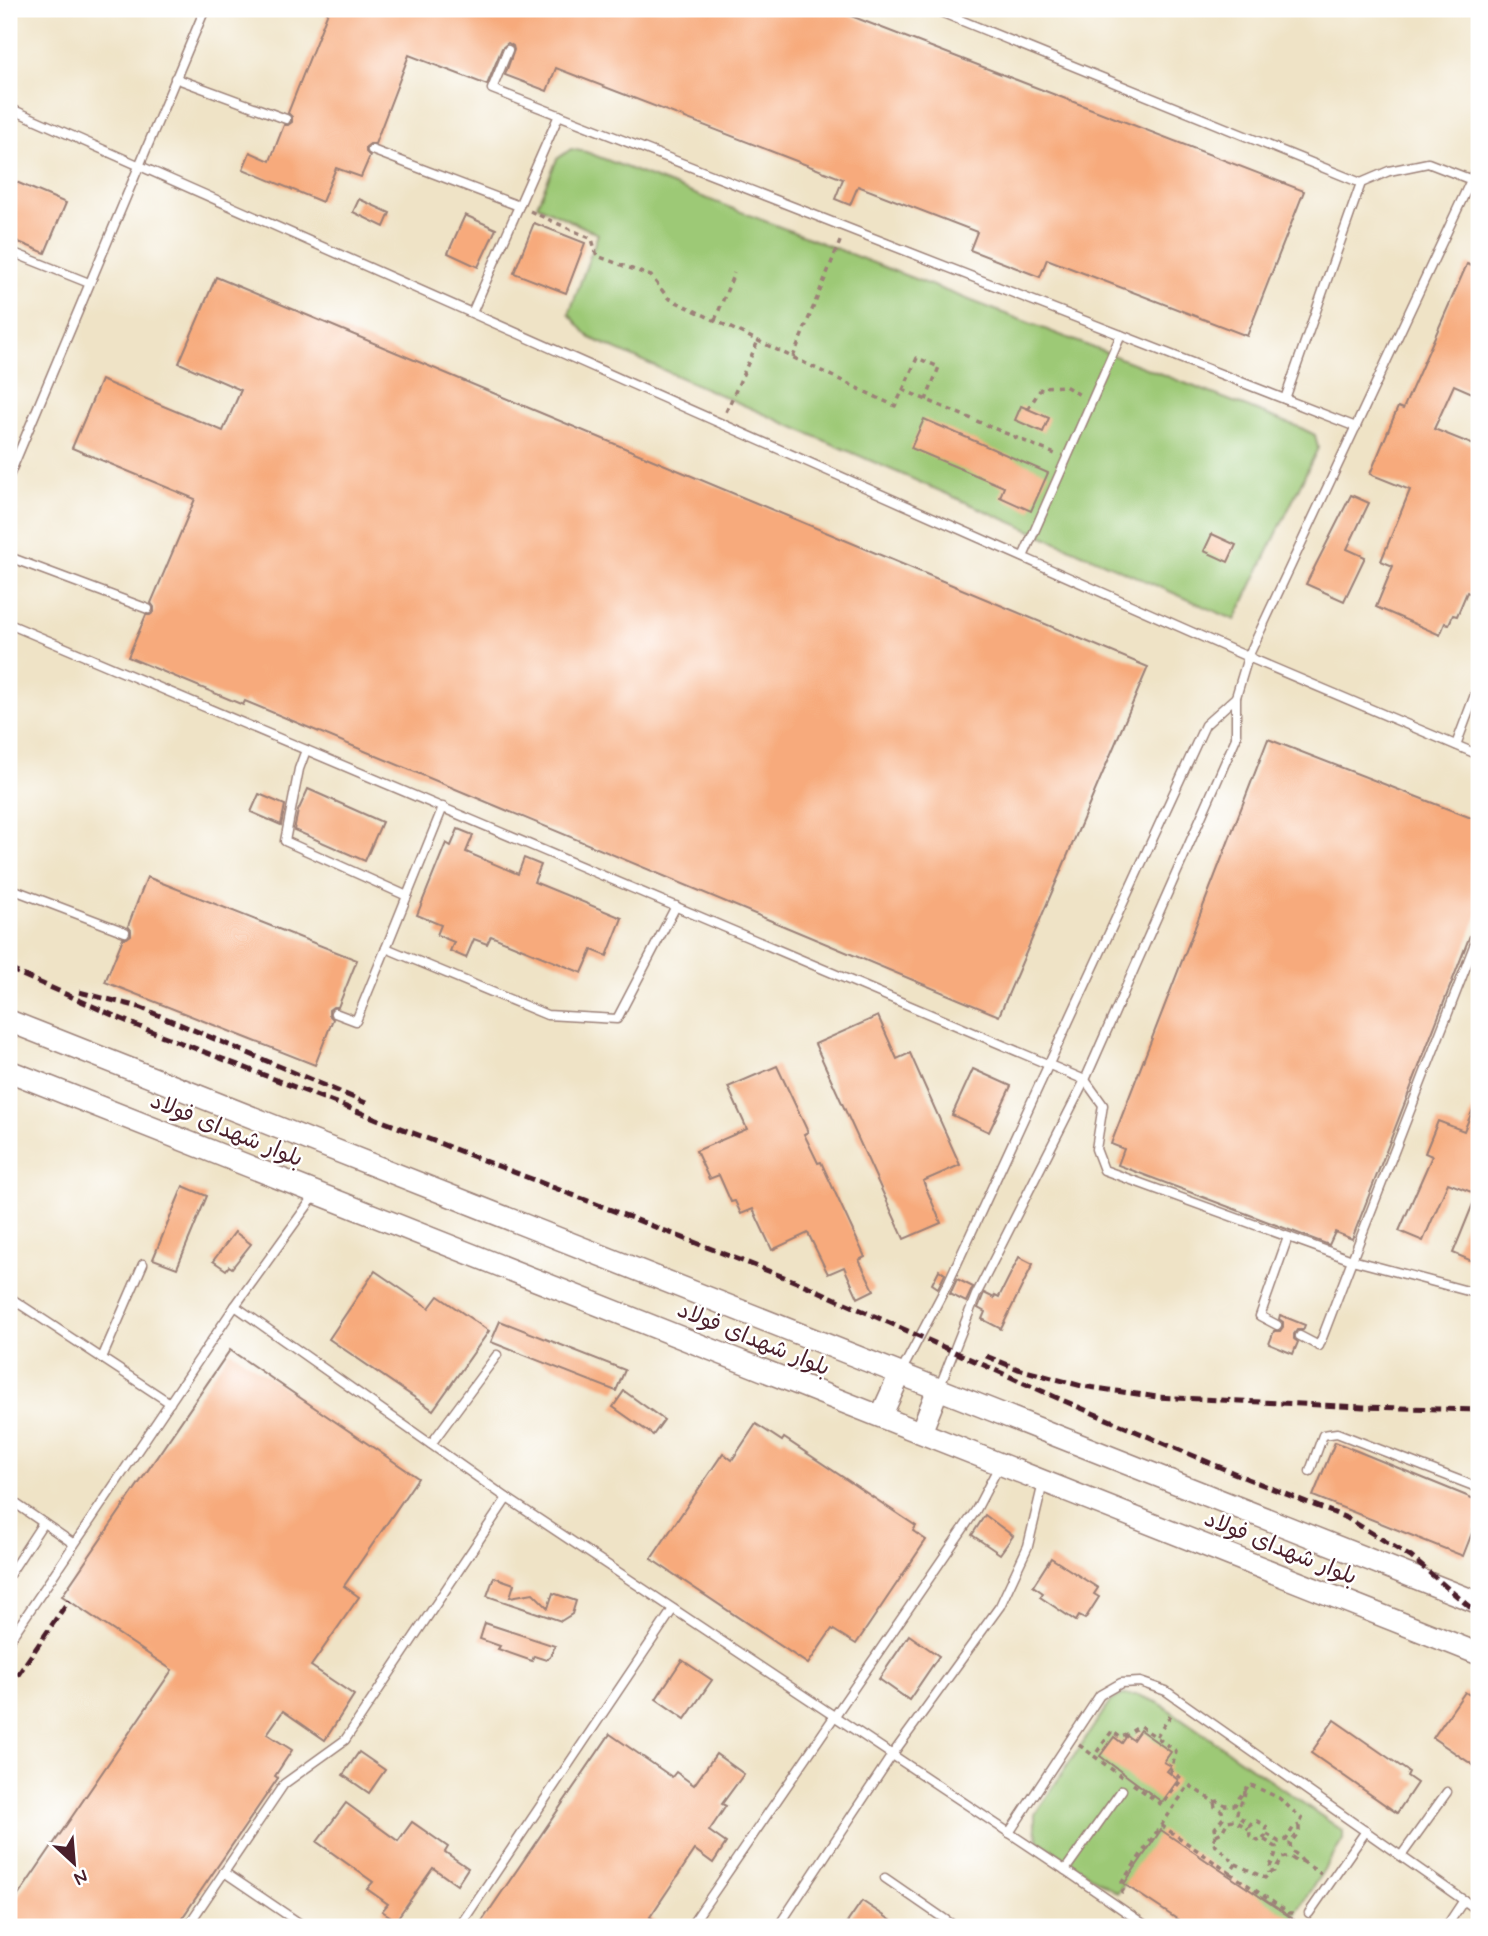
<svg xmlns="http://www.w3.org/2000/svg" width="1488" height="1936" font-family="Mynerve,'Playpen Sans Arabic',sans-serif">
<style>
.green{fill:#9dc976;stroke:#747450;stroke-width:2}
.building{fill:#f7aa7c}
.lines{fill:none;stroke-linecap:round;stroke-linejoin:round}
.lane-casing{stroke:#9c8178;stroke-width:11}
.secondary-casing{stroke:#9c8178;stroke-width:24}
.path{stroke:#9c8178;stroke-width:3.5;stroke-dasharray:5 5;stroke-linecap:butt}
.lane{stroke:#fff;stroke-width:8}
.secondary{stroke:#fff;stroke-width:21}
.rail{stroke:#4a1f2b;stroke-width:5;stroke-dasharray:10 5;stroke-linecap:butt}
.labels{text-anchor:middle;stroke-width:5;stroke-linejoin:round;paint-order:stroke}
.street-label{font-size:23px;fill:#4a1f2b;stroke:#fff}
</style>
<rect width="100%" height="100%" fill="#fff"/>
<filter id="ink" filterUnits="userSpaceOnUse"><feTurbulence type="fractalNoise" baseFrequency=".0143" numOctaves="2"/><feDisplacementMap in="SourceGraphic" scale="14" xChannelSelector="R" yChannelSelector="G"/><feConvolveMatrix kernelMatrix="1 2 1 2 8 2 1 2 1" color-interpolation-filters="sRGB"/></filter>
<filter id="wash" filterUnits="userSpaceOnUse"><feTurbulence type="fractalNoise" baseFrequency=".00686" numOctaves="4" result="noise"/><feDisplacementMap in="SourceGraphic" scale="28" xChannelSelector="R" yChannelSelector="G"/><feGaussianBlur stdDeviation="1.57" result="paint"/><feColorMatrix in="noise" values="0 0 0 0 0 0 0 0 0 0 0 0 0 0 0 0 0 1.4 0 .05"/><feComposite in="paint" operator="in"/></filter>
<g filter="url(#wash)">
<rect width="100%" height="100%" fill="#efe3c6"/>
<!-- green -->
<g class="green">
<polygon points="571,149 586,152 1301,428 1315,435 1318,448 1235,620 590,338 569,314 598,234 537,205 557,159"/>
<polygon points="1122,1695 1138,1695 1159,1703 1343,1831 1343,1840 1292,1919 1124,1884 1117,1893 1039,1841 1035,1828 1035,1814 1110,1702"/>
</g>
<g id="blocks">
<!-- building -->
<g class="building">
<polygon points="329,9 833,9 1304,191 1247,336 1047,259 1040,277 970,250 977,232 858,186 850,205 835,199 843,179 556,68 547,91 505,75 514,50 513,46 508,43 502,48 487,85 409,55 375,144 370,144 366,147 366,152 370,156 361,177 336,168 322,202 243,169 250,152 270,161 284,125 288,125 292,122 292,117 288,113"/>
<polygon points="9,179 66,203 45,253 9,238"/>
<polygon points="359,199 390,213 384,227 353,212"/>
<polygon points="465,215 496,229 478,267 448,253"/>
<polygon points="534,223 585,243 566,293 514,273"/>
<polygon points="1467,264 1479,269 1479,396 1454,385 1434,429 1479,447 1479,597 1467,592 1457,616 1453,615 1449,624 1445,623 1440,635 1376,607 1393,566 1381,561 1410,490 1370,474 1398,407 1403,409"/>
<polygon points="216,277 1148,667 999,1016 245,701 243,705 128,657 146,615 150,615 154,612 154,607 151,603 195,499 72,448 101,380 223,431 241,390 179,363"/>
<polygon points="1021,406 1049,418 1043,432 1015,420"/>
<polygon points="924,419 1048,473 1031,511 1000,497 1004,487 911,448"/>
<polygon points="1351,495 1369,503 1347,549 1365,557 1344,601 1306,584"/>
<polygon points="1212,534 1236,545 1228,562 1204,551"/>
<polygon points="1268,739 1479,821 1479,912 1352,1239 1335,1232 1329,1245 1118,1165 1124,1149 1111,1144"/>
<polygon points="308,789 382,822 365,861 294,830 298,811"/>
<polygon points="259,794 285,805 281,825 251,812"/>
<polygon points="458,829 473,835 466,852 518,874 524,858 541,865 534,882 622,918 607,956 592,950 582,973 491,936 487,944 474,939 466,958 450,951 454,942 437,935 441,925 417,915 446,843 451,846"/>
<polygon points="147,877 357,960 338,1007 333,1007 329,1010 329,1015 333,1019 315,1065 105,982 123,938 127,938 131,935 131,930 128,926"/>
<polygon points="878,1016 897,1059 910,1053 960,1165 923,1181 941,1223 904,1239 815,1044"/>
<polygon points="777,1066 808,1132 804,1134 818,1163 821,1162 865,1257 859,1260 874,1290 858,1298 844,1267 828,1274 808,1233 772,1250 753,1209 741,1214 735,1201 731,1202 719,1175 709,1179 696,1151 747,1129 728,1087"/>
<polygon points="973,1069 1011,1086 989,1132 952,1115"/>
<polygon points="1479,1095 1479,1264 1453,1253 1477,1194 1448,1183 1423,1241 1399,1231 1432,1156 1425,1153 1438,1121 1464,1131"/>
<polygon points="183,1186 207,1196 177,1268 153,1259"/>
<polygon points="235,1232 251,1244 232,1268 229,1266 226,1270 213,1261"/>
<polygon points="1019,1257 1033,1264 1001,1329 982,1319 985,1312 978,1308 984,1293 994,1298 995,1295 999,1297"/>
<polygon points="939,1270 945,1274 938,1288 932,1284"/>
<polygon points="375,1271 429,1308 438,1296 489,1331 433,1410 329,1339"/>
<polygon points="957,1279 973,1287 966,1302 950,1294"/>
<polygon points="1280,1315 1305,1325 1303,1330 1297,1330 1294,1334 1294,1339 1298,1342 1293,1354 1269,1344 1274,1331 1280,1331 1283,1327 1283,1322 1279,1319"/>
<polygon points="500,1321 625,1370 616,1391 491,1342"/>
<polygon points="230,1350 418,1478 344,1586 359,1597 311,1666 354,1695 325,1740 283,1711 267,1734 292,1750 275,1776 278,1778 176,1927 9,1927 9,1909 172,1670 62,1596"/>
<polygon points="624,1391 664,1420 653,1435 613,1407"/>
<polygon points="756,1424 782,1441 784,1438 916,1526 913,1531 926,1540 856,1644 832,1629 808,1664 651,1559 723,1453 732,1460"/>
<polygon points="1335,1442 1479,1501 1479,1515 1463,1556 1313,1496"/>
<polygon points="985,1515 1013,1536 1000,1554 972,1535"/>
<polygon points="1051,1558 1098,1588 1094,1594 1099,1597 1085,1619 1079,1616 1076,1621 1040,1597 1043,1593 1033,1586"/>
<polygon points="494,1577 514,1584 510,1597 533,1593 548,1608 553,1593 576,1601 572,1614 561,1621 487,1596"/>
<polygon points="485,1623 555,1646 550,1657 546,1660 534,1656 532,1661 498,1649 500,1646 480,1639"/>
<polygon points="909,1635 939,1656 909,1700 879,1679"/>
<polygon points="682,1660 712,1680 685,1719 656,1699"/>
<polygon points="1465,1692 1479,1701 1479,1769 1433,1738"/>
<polygon points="1334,1720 1409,1772 1407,1776 1417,1783 1397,1813 1311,1753"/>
<polygon points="1140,1730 1171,1752 1164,1762 1171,1766 1167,1771 1178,1780 1162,1802 1100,1756 1114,1737 1122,1743 1127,1736 1133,1740"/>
<polygon points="610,1734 672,1777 676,1772 694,1785 716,1754 744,1774 722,1804 726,1806 709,1831 726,1843 713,1863 695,1850 650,1917 665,1927 478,1927"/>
<polygon points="359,1752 385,1770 369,1793 343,1775"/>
<polygon points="346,1803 398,1841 412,1822 448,1847 445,1852 468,1868 457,1885 433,1868 396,1920 382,1911 388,1904 367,1889 373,1882 317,1842"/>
<polygon points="1161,1830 1305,1927 1189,1927 1124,1884"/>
<polygon points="862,1901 901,1927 844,1927"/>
</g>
</g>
</g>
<g filter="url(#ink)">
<use href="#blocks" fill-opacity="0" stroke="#9c8178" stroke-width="2"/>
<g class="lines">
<!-- lane casing -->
<g class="lane-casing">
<g id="lane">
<polyline points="933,9 1361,183 1389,171 1428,163 1472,180"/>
<polyline points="1468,9 1479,14"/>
<polyline points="508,50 492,89 1356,427"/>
<polyline points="175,78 286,119"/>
<polyline points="9,108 1248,657 1236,697"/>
<polyline points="372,150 519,206"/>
<polyline points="1479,163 1248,657 1479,755"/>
<polyline points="9,251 89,283"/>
<polyline points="472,313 559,115"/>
<polyline points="1285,399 1361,183"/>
<polyline points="9,476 205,9"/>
<polyline points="9,557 148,609"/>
<polyline points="1023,557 1121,335"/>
<polyline points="9,624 1085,1080 1103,1105 1096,1149 1104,1170 1352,1260 1479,933"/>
<polyline points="1456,745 1479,684"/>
<polyline points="306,750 299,769 285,841 407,896"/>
<polyline points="443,807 386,948 547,1015 617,1019 676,906"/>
<polyline points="9,888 125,932"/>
<polyline points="335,1013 356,1021 386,948"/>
<polyline points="9,1297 170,1403"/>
<polyline points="235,1306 507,1498 1065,1870 1148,1927"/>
<polyline points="1277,1325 1260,1316 1288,1237"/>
<polyline points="1300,1336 1319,1346 1352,1260 1479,1294"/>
<polyline points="102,1358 143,1264"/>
<polyline points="900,1374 949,1281 1205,725 1236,697 1236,738 1085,1080 976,1295 940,1386"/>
<polyline points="431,1444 497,1355"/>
<polyline points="1310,1471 1323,1435 1337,1433 1479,1488"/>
<polyline points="9,1499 74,1544"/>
<polyline points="9,1575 43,1523"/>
<polyline points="9,1641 235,1306 315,1195"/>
<polyline points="1009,1833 1100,1695 1121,1683 1140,1682 1166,1691 1479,1911"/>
<polyline points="1401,1856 1447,1792"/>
<polyline points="1065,1870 1122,1790"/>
<polyline points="224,1872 305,1927"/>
<polyline points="885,1878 956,1927"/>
<polyline points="1309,1913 1366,1831"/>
<polyline points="187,1927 284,1784 345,1740 507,1498"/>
<polyline points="459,1927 673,1609"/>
<polyline points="690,1927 976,1510 1000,1464"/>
<polyline points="778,1927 892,1755 1000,1606 1028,1546 1043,1483"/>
<polyline points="1446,1927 1464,1900"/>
</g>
</g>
<!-- secondary casing -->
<g class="secondary-casing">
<g id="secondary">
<polyline points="9,1021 1479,1603"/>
<polyline points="9,1071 1479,1654"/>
<polyline points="881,1416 900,1374"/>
<polyline points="921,1432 938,1389"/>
</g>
</g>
<!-- path -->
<g class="path">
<polyline points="530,211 592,239 597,256 651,276 668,298 895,406 903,390 1055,454"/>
<polyline points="715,320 734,273"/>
<polyline points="793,357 841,239"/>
<polyline points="903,390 917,358 939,367 926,400"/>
<polyline points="1028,409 1042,387 1065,386 1080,395"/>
<polyline points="726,412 758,341"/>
<polyline points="1079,1745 1094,1756"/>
<polyline points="1122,1777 1094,1756 1112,1731 1121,1738 1140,1726 1156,1737 1173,1712"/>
<polyline points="1133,1784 1162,1805 1182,1779 1171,1771 1176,1751 1156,1737"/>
<path d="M1245 1791C1245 1801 1237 1805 1237 1815L1251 1825"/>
<polyline points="1161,1825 1230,1873 1236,1864"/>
<polyline points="1267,1834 1279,1842 1286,1840 1293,1828 1299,1825"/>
<polyline points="1216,1835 1222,1832 1228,1821 1234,1820 1249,1829"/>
<path d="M1263 1839 1267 1834 1266 1826 1257 1821 1249 1827 1250 1836 1258 1841 1263 1839 1276 1847C1277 1858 1269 1863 1269 1873"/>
<polyline points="1302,1861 1321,1874"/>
<polyline points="1230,1873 1289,1913 1297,1913"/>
<path d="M1121 1893 1123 1890 1122 1882 1189 1785 1214 1802 1215 1807 1222 1811 1223 1818 1215 1828 1216 1835 1212 1842 1236 1864 1265 1878 1269 1873 1274 1871 1282 1858 1289 1856 1296 1861H1302L1298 1855 1291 1851 1290 1843 1299 1832V1825L1302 1819 1279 1798 1249 1784C1245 1792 1239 1796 1235 1805H1225L1218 1801 1214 1802"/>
</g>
<!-- lane -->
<use href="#lane" class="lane"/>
<!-- secondary -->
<use href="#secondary" class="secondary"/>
<!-- rail -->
<g class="rail">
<polyline points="9,969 135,1025 807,1286 1062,1400 1248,1479 1347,1518 1411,1557 1479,1615"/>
<polyline points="79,992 139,1007 366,1103"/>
<polyline points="986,1356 1018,1369 1082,1386 1157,1397 1363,1407 1479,1410"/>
<polyline points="9,1688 69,1600"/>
</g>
</g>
</g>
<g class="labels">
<!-- street labels -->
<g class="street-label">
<text transform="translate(227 1129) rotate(22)" y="8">بلوار شهدای فولاد</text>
<text transform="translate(754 1338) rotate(22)" y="8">بلوار شهدای فولاد</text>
<text transform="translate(1281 1547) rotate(22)" y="8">بلوار شهدای فولاد</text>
</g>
</g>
<!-- margin -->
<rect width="1488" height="1936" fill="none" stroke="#fff" stroke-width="35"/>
<!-- north arrow -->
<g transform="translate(74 1863) rotate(154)" stroke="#ffffff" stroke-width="5" paint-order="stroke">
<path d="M0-5L12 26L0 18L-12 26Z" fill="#4a1f2b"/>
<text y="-10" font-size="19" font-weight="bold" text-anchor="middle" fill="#4a1f2b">N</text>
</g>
</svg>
